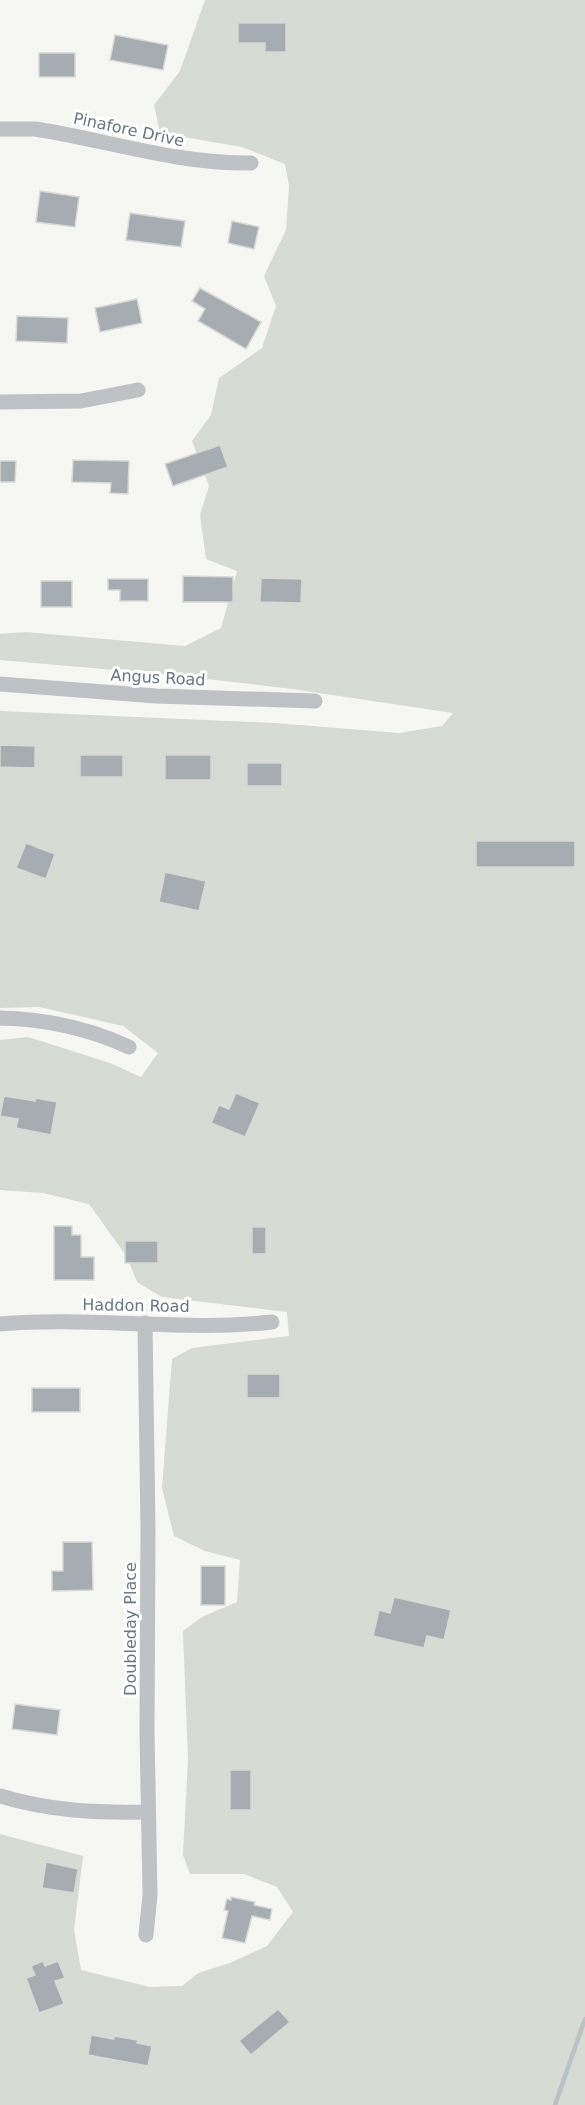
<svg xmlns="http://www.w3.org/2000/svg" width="585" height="2105" font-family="'DejaVu Sans',sans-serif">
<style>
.green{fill:#d6dbd3}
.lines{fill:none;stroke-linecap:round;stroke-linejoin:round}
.stream{stroke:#b9c2c6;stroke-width:4.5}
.building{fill:#a6adb2;stroke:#d8d8d6;stroke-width:1.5}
.minor{stroke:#bec2c5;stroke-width:15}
.labels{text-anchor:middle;stroke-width:6;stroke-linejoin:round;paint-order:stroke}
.street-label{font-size:16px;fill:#697681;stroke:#fff}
</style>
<rect width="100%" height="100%" fill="#f6f6f3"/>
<!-- green -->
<polygon class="green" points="205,0 585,0 585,2105 0,2105 0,1834 83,1856 74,1930 81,1970 150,1987 182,1986 198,1973 230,1963 267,1946 293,1912 277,1887 244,1874 190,1874 183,1855 188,1759 183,1631 202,1617 237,1602 240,1560 205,1551 174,1536 162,1488 172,1359 192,1348 289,1336 287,1312 162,1297 137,1282 127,1257 89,1204 43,1193 0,1190 0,1040 28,1037 110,1063 141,1077 158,1053 123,1026 39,1007 0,1008 0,711 275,723 399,733 442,726 453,713 292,689 183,676 0,660 0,634 25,632 185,646 221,628 237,571 206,559 200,515 209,486 192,441 211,415 219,378 262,348 276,306 264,276 286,230 289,186 285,164 242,147 160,133 154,105 180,71"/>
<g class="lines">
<!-- stream -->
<polyline class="stream" points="555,2105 585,2019"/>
</g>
<!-- building -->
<g class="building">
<polygon points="238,23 286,23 286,52 265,52 265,43 238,43"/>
<polygon points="115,35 168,45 163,70 110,60"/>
<rect x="39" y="53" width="36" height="24"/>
<polygon points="40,191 79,197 75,227 36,222"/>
<polygon points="130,213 185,221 181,247 126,240"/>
<polygon points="232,221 259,227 254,249 228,243"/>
<polygon points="200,288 261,322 246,349 198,321 205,309 192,301"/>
<polygon points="137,299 142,323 100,332 95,308"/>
<polygon points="17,316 68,318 67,343 16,341"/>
<polygon points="220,445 228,467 173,486 165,464"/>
<polygon points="73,460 129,461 128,494 110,493 111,483 72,482"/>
<polygon points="0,461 16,461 15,482 0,482"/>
<polygon points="183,576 233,577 233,602 183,602"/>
<polygon points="261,578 302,579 301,603 260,602"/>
<polygon points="108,579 148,579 148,601 120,601 120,590 108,590"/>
<rect x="41" y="581" width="31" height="26"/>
<polygon points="0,745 35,746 35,768 0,767"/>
<rect x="80" y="755" width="43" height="22"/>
<rect x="165" y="755" width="46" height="25"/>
<rect x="247" y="763" width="35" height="23"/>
<rect x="476" y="841" width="99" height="26"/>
<polygon points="26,843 55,854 46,879 16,868"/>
<polygon points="165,872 206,881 199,911 159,902"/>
<polygon points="236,1093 260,1103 245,1137 211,1123 219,1105 229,1109"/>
<polygon points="4,1096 35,1101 36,1098 57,1102 51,1135 16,1128 18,1119 0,1116"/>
<polygon points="54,1226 72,1226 72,1235 81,1235 81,1257 94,1257 94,1280 54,1280"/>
<rect x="252" y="1227" width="14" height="27"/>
<rect x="125" y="1241" width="33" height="22"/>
<rect x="247" y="1374" width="33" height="24"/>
<rect x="32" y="1388" width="48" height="24"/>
<polygon points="63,1542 92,1542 93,1590 52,1591 52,1571 63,1571"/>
<rect x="201" y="1566" width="24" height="39"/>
<polygon points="394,1597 451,1610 444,1640 427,1636 424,1648 373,1636 379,1610 390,1613"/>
<polygon points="15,1704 60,1710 57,1735 12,1729"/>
<rect x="230" y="1770" width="21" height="40"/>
<polygon points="46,1862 78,1869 74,1893 42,1888"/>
<polygon points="231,1897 255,1902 254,1905 272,1909 270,1920 252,1916 245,1943 222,1938 228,1911 224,1910 227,1899 231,1900"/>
<polygon points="43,1961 45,1966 58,1961 65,1978 55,1981 64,2004 39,2013 26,1978 35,1975 31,1966"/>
<polygon points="278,2009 290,2022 251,2055 239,2041"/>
<polygon points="91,2035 114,2039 114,2036 138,2040 137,2043 152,2046 148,2066 88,2055"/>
</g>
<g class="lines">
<!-- minor -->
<g class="minor">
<path d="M0 129H35L53 132C119 144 183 164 251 163"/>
<polyline points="0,402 81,401 138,390"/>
<polyline points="0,684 156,696 315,701"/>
<path d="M0 1018C45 1019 88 1028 129 1047"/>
<polyline points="145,1323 148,1529 147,1731 150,1895 146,1935"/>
<path d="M0 1324C90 1316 183 1332 272 1322"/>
<path d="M0 1796C49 1811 97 1813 148 1812"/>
</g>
</g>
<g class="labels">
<!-- street labels -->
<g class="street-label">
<text transform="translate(129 129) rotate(12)" y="6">Pinafore Drive</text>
<text transform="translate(158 677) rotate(3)" y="6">Angus Road</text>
<text transform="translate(136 1305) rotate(1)" y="6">Haddon Road</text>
<text transform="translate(130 1629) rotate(-90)" y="6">Doubleday Place</text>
</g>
</g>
</svg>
